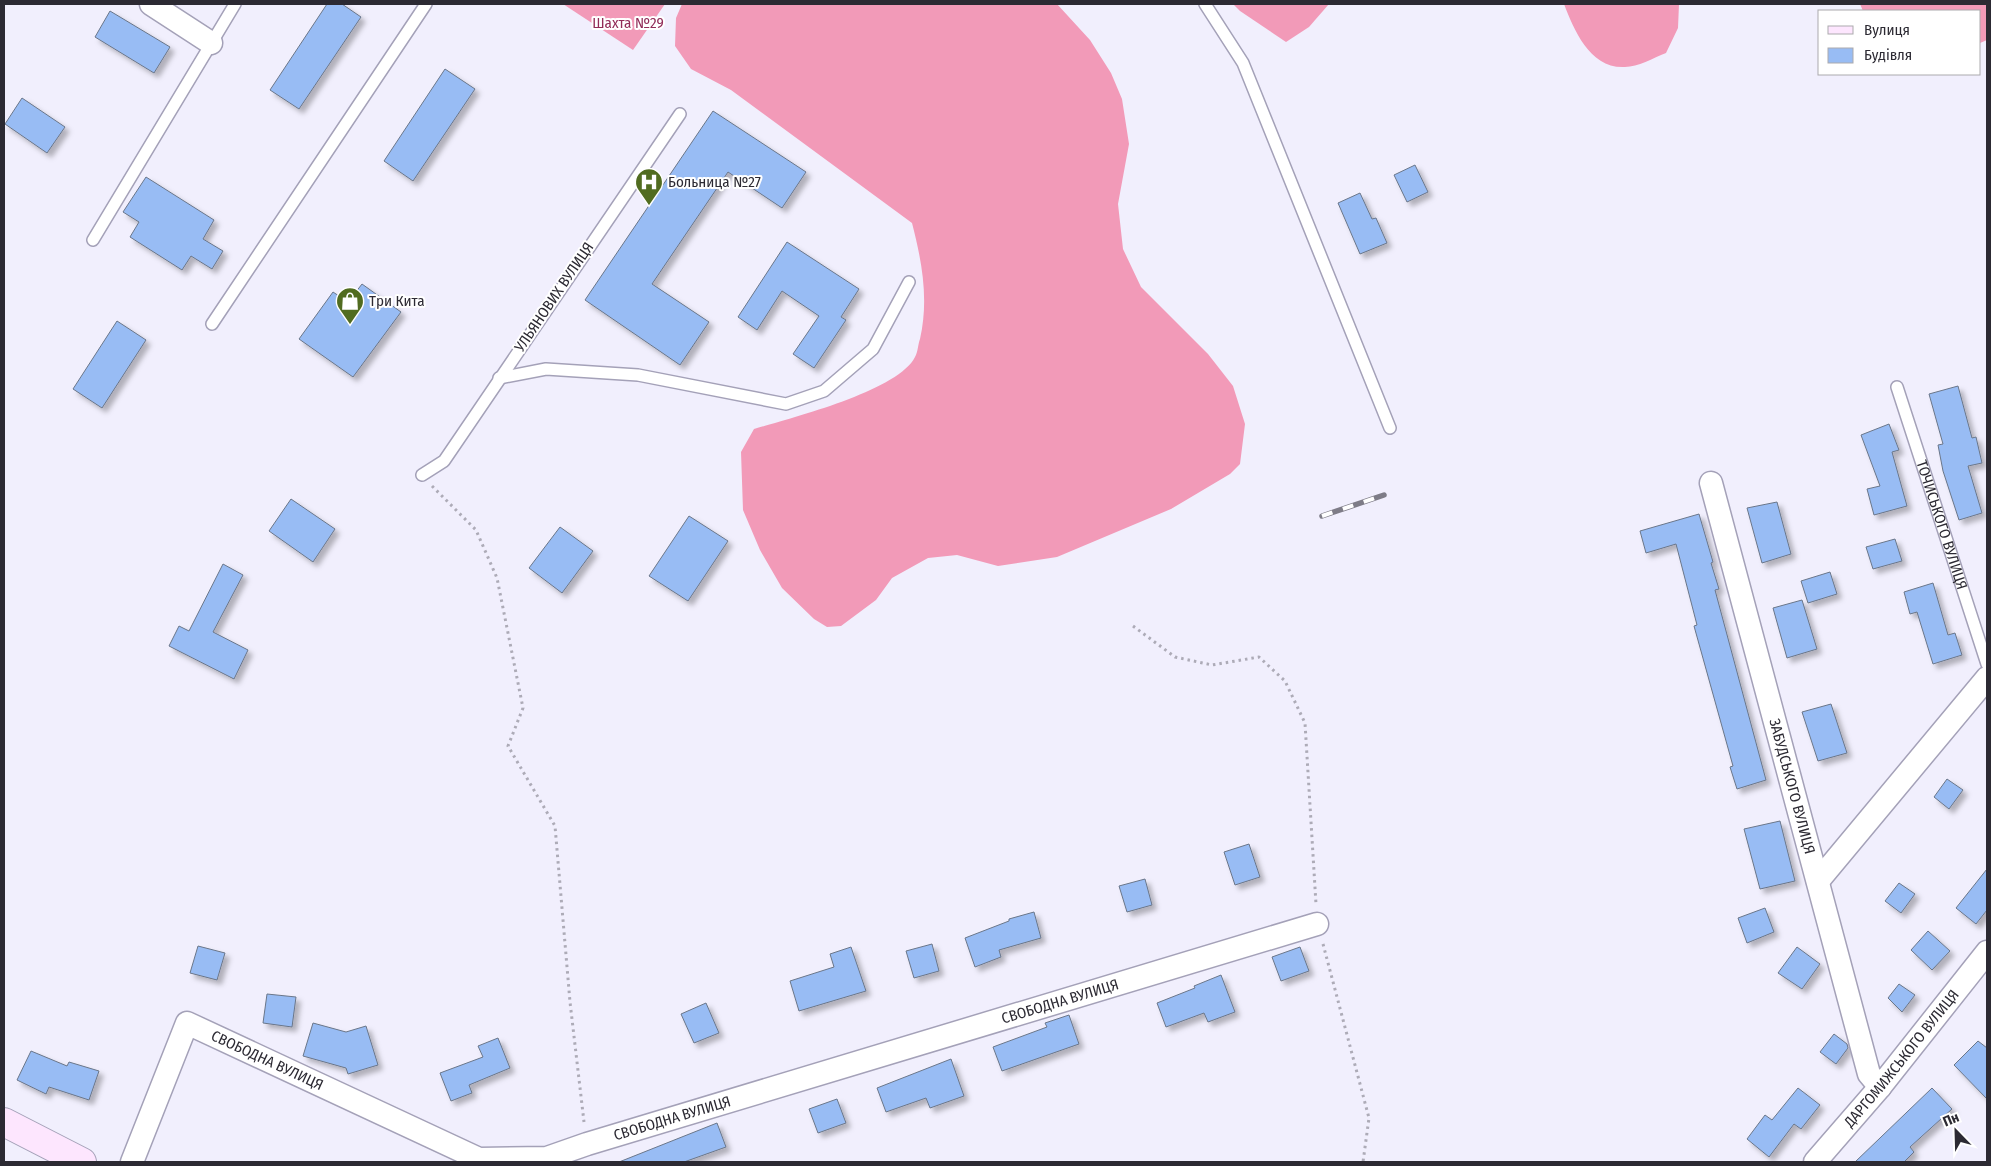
<svg xmlns="http://www.w3.org/2000/svg" width="1991" height="1166" font-family="'Fira Sans Condensed',sans-serif">
<style>
.forest{fill:#f29ab8}
.building{fill:#98bcf4;stroke:#6a7689;filter:url(#shadow)}
.lines{fill:none;stroke-linecap:round;stroke-linejoin:round}
.lane-casing{stroke:#a4a1b8;stroke-width:14}
.street-casing{stroke:#a4a1b8;stroke-width:25}
.secondary-casing{stroke:#a4a1b8;stroke-width:30}
.path{stroke:#adabb7;stroke-width:3;stroke-dasharray:2.5 4;stroke-linecap:butt}
.lane{stroke:#fff;stroke-width:11}
.street{stroke:#fff;stroke-width:22}
.secondary{stroke:#fde6fe;stroke-width:28}
.rail-casing{stroke:#7e7c87;stroke-width:5.5}
.rail{stroke:#fff;stroke-width:4;stroke-dasharray:11;stroke-linecap:butt}
.labels{text-anchor:middle;stroke-width:4;stroke-linejoin:round;paint-order:stroke}
.park-label{font-size:15px;fill:#912c58;stroke:#fff}
.poi-label{font-size:15px;fill:#2c2a33;stroke:#fff;text-anchor:start}
.street-label{font-size:15px;fill:#2c2a33;stroke:#fff}
</style>
<defs>
<filter id="shadow"><feDropShadow dx="4.5" dy="4.5" stdDeviation="2.5" flood-color="#0004"/></filter>
</defs>
<rect width="100%" height="100%" fill="#f1effd"/>
<!-- forest -->
<g class="forest">
<polygon points="563,4 665,4 633,50"/>
<path d="M682 4H1057L1090 40 1111 73 1122 99 1129 144 1118 204 1123 249 1141 287 1208 354 1233 386 1245 424 1240 464 1230 474 1171 509 1057 557 998 566 957 555 928 558 892 578 876 600 841 626 827 627 814 619 782 588 760 550 743 510 741 452 754 429C791 418 898 391 915 357 918 352 918 344 920 339 929 299 922 262 912 223L731 90 691 69 675 46 676 18Z"/>
<polygon points="1233,4 1329,4 1309,27 1286,42 1240,11"/>
<path d="M1564 4H1679L1678 28 1666 53C1653 58 1638 67 1625 67 1590 69 1574 30 1564 4Z"/>
<polygon points="1860,4 1987,4 1987,40 1980,43 1980,11 1863,11"/>
</g>
<!-- building -->
<g class="building">
<polygon points="327,4 342,4 361,17 299,109 270,90"/>
<polygon points="110,11 170,47 154,73 95,37"/>
<polygon points="445,69 475,89 413,181 384,161"/>
<polygon points="22,98 65,127 47,153 5,124"/>
<polygon points="713,111 806,172 782,208 728,172 652,284 709,322 680,365 585,300"/>
<polygon points="1415,165 1428,192 1407,202 1394,175"/>
<polygon points="146,177 214,220 203,239 223,251 212,269 191,256 182,270 130,237 139,222 123,212"/>
<polygon points="1360,193 1372,219 1376,218 1387,243 1360,254 1338,203"/>
<polygon points="787,242 859,289 841,317 846,320 814,368 793,354 819,316 782,291 757,330 738,317"/>
<polygon points="362,284 401,312 353,377 299,339 333,292 348,302"/>
<polygon points="117,321 146,340 102,408 73,389"/>
<polygon points="1958,386 1972,438 1976,437 1982,463 1968,466 1982,513 1959,520 1943,471 1938,445 1943,444 1929,394"/>
<polygon points="1889,424 1899,450 1892,452 1907,506 1874,515 1867,489 1880,486 1861,435"/>
<polygon points="291,499 335,529 313,562 269,531"/>
<polygon points="1777,502 1791,554 1762,563 1747,508"/>
<polygon points="1699,514 1713,562 1711,563 1719,589 1715,590 1766,780 1737,789 1730,767 1733,766 1694,626 1697,625 1676,544 1646,553 1640,531"/>
<polygon points="689,516 728,541 688,601 649,576"/>
<polygon points="560,527 593,551 562,593 529,568"/>
<polygon points="1895,539 1902,561 1873,569 1866,547"/>
<polygon points="223,564 243,575 213,632 248,650 234,679 169,646 179,626 189,631"/>
<polygon points="1830,572 1837,594 1808,603 1801,581"/>
<polygon points="1933,583 1948,635 1955,633 1962,655 1933,664 1917,612 1910,614 1904,592"/>
<polygon points="1802,600 1817,649 1787,658 1773,608"/>
<polygon points="1831,704 1847,753 1818,761 1802,712"/>
<polygon points="1947,779 1963,790 1949,809 1934,797"/>
<polygon points="1780,821 1795,881 1760,889 1744,829"/>
<polygon points="1249,844 1260,877 1235,885 1224,852"/>
<polygon points="1987,869 1987,910 1976,924 1956,908"/>
<polygon points="1145,879 1152,905 1127,912 1119,886"/>
<polygon points="1899,883 1915,894 1901,913 1885,901"/>
<polygon points="1765,908 1774,932 1747,943 1738,918"/>
<polygon points="1034,912 1041,938 999,950 1001,957 975,967 965,938 1009,921 1009,919"/>
<polygon points="1928,931 1950,951 1932,970 1911,950"/>
<polygon points="932,944 939,971 914,978 906,951"/>
<polygon points="198,946 225,953 217,980 190,973"/>
<polygon points="851,947 866,991 799,1011 790,981 834,967 830,954"/>
<polygon points="1300,947 1309,971 1281,981 1272,957"/>
<polygon points="1797,947 1820,964 1802,989 1778,973"/>
<polygon points="1221,975 1235,1012 1208,1022 1204,1013 1166,1027 1157,1003 1195,988 1194,986"/>
<polygon points="1899,984 1915,995 1902,1012 1888,998"/>
<polygon points="267,994 296,997 292,1027 263,1023"/>
<polygon points="706,1003 719,1033 694,1043 681,1014"/>
<polygon points="1069,1015 1079,1044 1002,1071 993,1047 1047,1027 1045,1023"/>
<polygon points="313,1023 346,1032 366,1026 378,1065 348,1074 346,1068 303,1056"/>
<polygon points="1834,1034 1847,1044 1848,1048 1836,1064 1820,1052"/>
<polygon points="498,1038 510,1068 469,1085 472,1093 451,1101 440,1073 483,1057 478,1046"/>
<polygon points="1978,1041 1987,1048 1987,1099 1954,1065"/>
<polygon points="31,1051 67,1066 69,1062 99,1071 89,1100 49,1087 46,1094 17,1080"/>
<polygon points="951,1059 964,1096 930,1108 926,1098 886,1112 877,1088"/>
<polygon points="1798,1088 1820,1105 1801,1129 1794,1124 1769,1157 1747,1139 1765,1115 1772,1120"/>
<polygon points="1932,1088 1952,1109 1910,1147 1914,1152 1904,1162 1855,1162"/>
<polygon points="837,1099 846,1123 818,1133 809,1109"/>
<polygon points="717,1123 726,1147 684,1162 619,1162"/>
</g>
<g class="lines">
<!-- lane casing -->
<g class="lane-casing">
<g id="lane">
<polyline points="1205,4 1243,63 1390,428"/>
<polyline points="93,240 235,4"/>
<polyline points="212,324 426,4"/>
<polyline points="499,378 546,369 638,375 786,404 824,391 873,349 909,282"/>
<path id="s1" d="M1897 387 1987 664"/>
<polyline points="422,475 444,461 680,114"/>
</g>
</g>
<!-- street casing -->
<g class="street-casing">
<g id="street">
<polyline points="151,4 211,43"/>
<path id="s2" d="M1711 483 1869 1074 1880 1087"/>
<polyline points="1818,881 1987,678"/>
<path id="s3" d="M132 1162 187 1023 479 1159 547 1158 587 1144 1317 924"/>
<path id="s4" d="M1815 1162 1880 1087 1987 952"/>
</g>
</g>
<!-- secondary casing -->
<g class="secondary-casing">
<polyline id="secondary" points="4,1122 82,1162"/>
</g>
<!-- path -->
<g class="path">
<polyline points="432,486 476,530 497,578 523,708 508,746 555,826 570,1002 584,1122"/>
<polyline points="1133,626 1175,657 1212,665 1259,657 1285,681 1305,723 1316,904"/>
<polyline points="1323,944 1369,1118 1363,1162"/>
</g>
<!-- lane -->
<use href="#lane" class="lane"/>
<!-- street -->
<use href="#street" class="street"/>
<!-- secondary -->
<use href="#secondary" class="secondary"/>
<!-- rail casing -->
<g class="rail-casing">
<polyline id="rail" points="1322,516 1384,495"/>
</g>
<!-- rail -->
<use href="#rail" class="rail"/>
</g>
<!-- icons -->
<defs>
<g id="hospital-pin" transform="scale(1.4375)"><path d="M0 17L-7.5 6A9.5 9.5 0 1 1 7.5 6Z" fill="#516c20" stroke="#fff"/><path d="M-5-5h3v3.5h4V-5h3V5h-3V1.5h-4V5h-3Z" fill="#fff"/></g>
<g id="shop-pin" transform="scale(1.4375)"><path d="M0 17L-7.5 6A9.5 9.5 0 1 1 7.5 6Z" fill="#516c20" stroke="#fff"/><path d="M-5-2.5h2.3a2.7 3.5 0 0 1 5.4 0H5L5.5 6h-11ZM-1.5-2.5h3a1.5 2.3 0 0 0-3 0Z" fill="#fff"/></g>
</defs>
<g fill-rule="evenodd">
<use href="#hospital-pin" x="649" y="182"/>
<use href="#shop-pin" x="350" y="301"/>
</g>
<g class="labels">
<!-- park labels -->
<g class="park-label">
<text x="628" y="28">Шахта №29</text>
</g>
<!-- poi labels -->
<g class="poi-label">
<text x="668" y="187">Больница №27</text>
<text x="369" y="306">Три Кита</text>
</g>
<!-- street labels -->
<g class="street-label">
<text transform="translate(554 297) rotate(-56)" y="5">УЛЬЯНОВИХ ВУЛИЦЯ</text>
<text dy="5" stroke="none"><textPath href="#s1" startOffset="145">ТОЧИСЬКОГО ВУЛИЦЯ</textPath></text>
<text dy="5" stroke="none"><textPath href="#s2" startOffset="314">ЗАБУДСЬКОГО ВУЛИЦЯ</textPath></text>
<text dy="5" stroke="none"><textPath href="#s3" startOffset="1076">СВОБОДНА ВУЛИЦЯ</textPath></text>
<text dy="5" stroke="none"><textPath href="#s4" startOffset="135">ДАРГОМИЖСЬКОГО ВУЛИЦЯ</textPath></text>
<text dy="5" stroke="none"><textPath href="#s3" startOffset="238">СВОБОДНА ВУЛИЦЯ</textPath></text>
<text dy="5" stroke="none"><textPath href="#s3" startOffset="671">СВОБОДНА ВУЛИЦЯ</textPath></text>
</g>
</g>
<!-- border -->
<rect width="1991" height="1166" fill="none" stroke="#2c2a33" stroke-width="10"/>
<!-- legend -->
<rect x="1818" y="10" width="162" height="65" fill="#ffffff" stroke="#abaaad"/>
<rect x="1828" y="26" width="25" height="8" fill="#fde6fe" stroke="#abaaad"/>
<text x="1864" y="35" font-size="15" fill="#2c2a33">Вулиця</text>
<rect x="1828" y="48" width="25" height="15" fill="#98bcf4" stroke="#abaaad"/>
<text x="1864" y="60" font-size="15" fill="#2c2a33">Будівля</text>
<!-- north arrow -->
<g transform="translate(1956 1131) rotate(337)" stroke="#ffffff" stroke-width="4" paint-order="stroke">
<path d="M0-4L9 19L0 12L-9 19Z" fill="#2c2a33"/>
<text y="-8" font-size="14" font-weight="bold" text-anchor="middle" fill="#2c2a33">Пн</text>
</g>
</svg>
